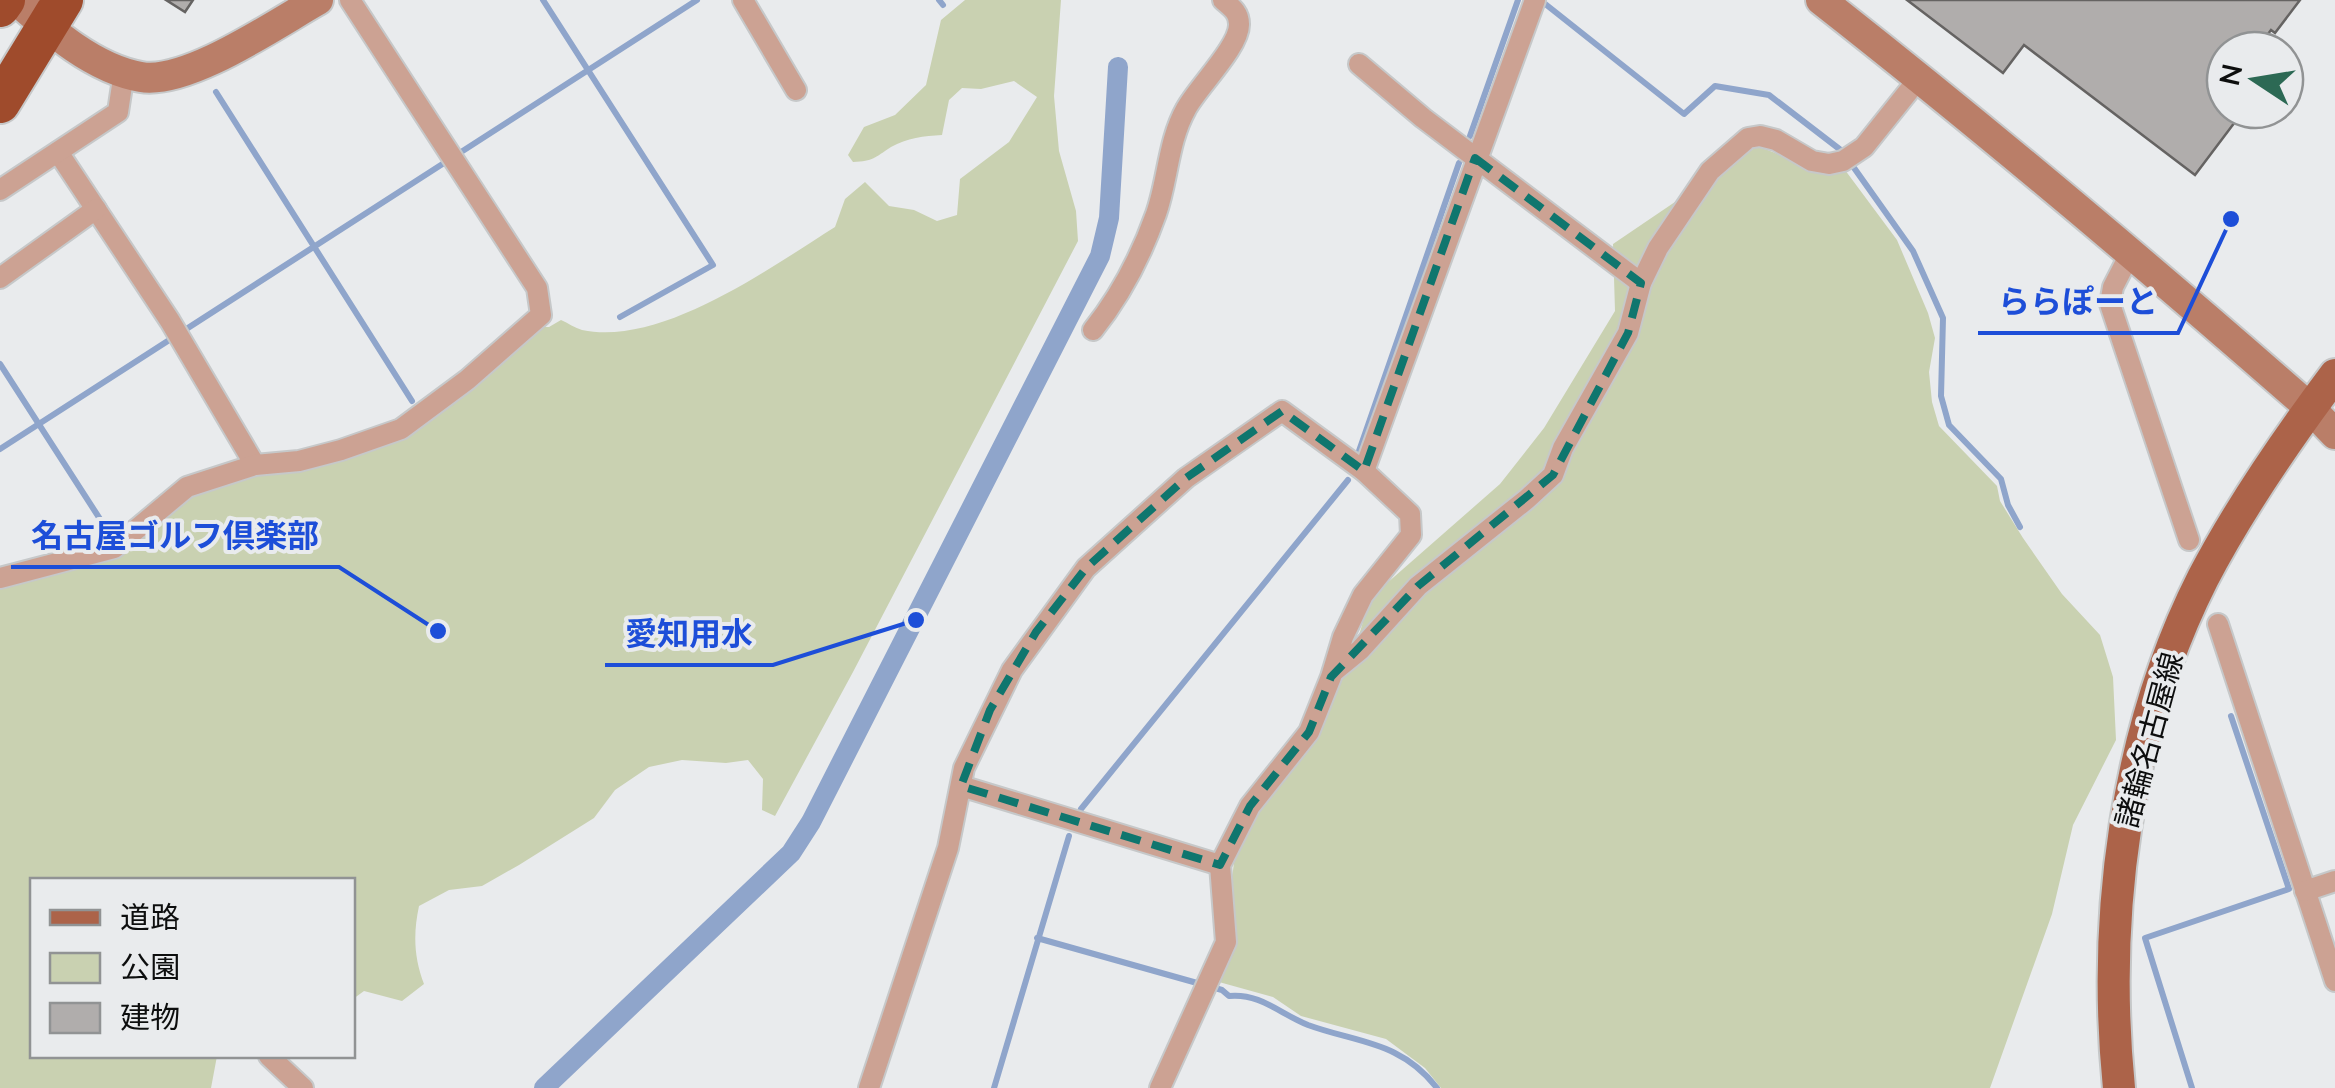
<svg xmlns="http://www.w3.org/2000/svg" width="2335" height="1088" font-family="'Nunito Sans','Noto Sans JP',sans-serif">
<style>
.green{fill:#c9d1b1}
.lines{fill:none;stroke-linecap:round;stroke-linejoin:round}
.stream{stroke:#8fa5cb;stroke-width:6}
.canal{stroke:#8fa5cb;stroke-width:20}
.building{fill:#b0adac;stroke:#656362;stroke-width:2.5}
.street-casing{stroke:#c6c8c9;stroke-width:24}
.secondary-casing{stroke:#c6c8c9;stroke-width:34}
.primary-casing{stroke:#c6c8c9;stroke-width:36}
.highway-casing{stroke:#c6c8c9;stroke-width:44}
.street{stroke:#cca293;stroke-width:20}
.secondary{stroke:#ba7e68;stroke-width:30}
.primary{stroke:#ac6349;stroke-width:32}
.highway{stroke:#9f4b2c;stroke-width:40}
.marked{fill:none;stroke:#0f766e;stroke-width:8;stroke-dasharray:20 12;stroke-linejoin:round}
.labels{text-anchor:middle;stroke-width:8;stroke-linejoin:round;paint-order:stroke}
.street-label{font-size:30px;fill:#0d0e0e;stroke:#e9ebed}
.leader{fill:none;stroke:#1d4ed8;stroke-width:4}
.callout-dot{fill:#1d4ed8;stroke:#e9ebed;stroke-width:4}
.callout-label{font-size:32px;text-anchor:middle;font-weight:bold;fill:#1d4ed8;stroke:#e9ebed;stroke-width:8;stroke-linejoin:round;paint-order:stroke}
</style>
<rect width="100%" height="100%" fill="#e9ebed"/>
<!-- green -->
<g class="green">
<path d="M965 0H1061L1054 96 1059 151 1076 211 1078 241 853 672 775 816 762 810 763 779 748 760 726 763 682 760 649 767 615 790 594 818 519 865 482 886 449 890 419 906C413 934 414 958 424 984L402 1001 364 991 353 999 352 880H32V1056H217L211 1088H0V589L116 554 147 534 174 508 199 492 258 475 375 448 539 327H549L561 320C568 323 575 328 582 330 662 347 771 267 835 227L845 199 865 182 889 206 914 210 937 221 957 215 960 179 1009 142 1037 97 1014 81 981 89 962 88 949 100 942 135C924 136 907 138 891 147 874 158 874 161 853 162L848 155 864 127 895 115 926 85 941 20Z"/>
<path d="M1756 147C1793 154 1804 181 1845 170L1897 240 1928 313 1935 338 1929 372 1932 402 1939 426 1997 486 2000 501 2023 538 2062 594 2100 635 2113 677 2116 740 2073 825 2052 914 1990 1088H1441L1425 1068 1386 1039 1301 1016 1273 997 1219 982 1233 948 1236 929 1231 885 1234 863 1243 839 1337 680 1349 669 1370 598 1500 484 1544 428 1615 311 1613 244Z"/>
</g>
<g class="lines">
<!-- stream -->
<g class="stream">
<polyline points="543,0 713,265 620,317"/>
<polyline points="939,0 943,5"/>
<polyline points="1544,3 1684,114 1715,86 1769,95 1842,151"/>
<polyline points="216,92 412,401"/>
<polyline points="1470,136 1518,0"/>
<polyline points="1852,165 1913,251 1943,318 1941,396 1949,425 2001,479 2008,505 2020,527"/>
<polyline points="0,364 109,533"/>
<polyline points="0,449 697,0"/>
<polyline points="1359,451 1459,163"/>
<polyline points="1081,809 1348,480"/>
<path d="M1037 938 1222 990 1229 996C1261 993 1280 1014 1308 1025 1357 1043 1401 1041 1437 1088"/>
<polyline points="994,1088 1069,836"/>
<polyline points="2192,1088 2145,938 2289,889 2231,716"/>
</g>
<!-- canal -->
<polyline class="canal" points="544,1088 791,853 811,822 1100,256 1109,218 1118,67"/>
</g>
<!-- building -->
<g class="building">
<polygon points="166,0 193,0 185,12"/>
<polygon points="1907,0 2300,0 2275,33 2271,30 2256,50 2225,50 2225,110 2244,110 2195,175 2024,45 2003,73"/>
</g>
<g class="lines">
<!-- street casing -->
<g class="street-casing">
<g id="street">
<polyline points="743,0 796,90"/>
<polyline points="1359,64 1423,118 1641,283"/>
<polyline points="58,152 170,321 255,465"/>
<polyline points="0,190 118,112 124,72"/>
<polyline points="2131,252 2113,287 2110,304 2189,540"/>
<polyline points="0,278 96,209"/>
<path d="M1093 330C1121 295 1141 256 1156 214 1168 180 1168 141 1186 109 1197 88 1240 46 1239 24 1239 12 1231 7 1223 0"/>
<polyline points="1364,471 1535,0"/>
<polyline points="0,578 114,548 187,487 255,465 299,461 341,450 401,429 467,380 541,315 537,288 350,0"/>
<polyline points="2218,624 2335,981"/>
<polyline points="1333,672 1360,650 1418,586 1527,499 1553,475 1563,448 1628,333 1641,283 1658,248 1710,171 1748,138 1760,136 1776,140 1812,161 1829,164 1843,161 1864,147 1920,77"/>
<polyline points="961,786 1220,865"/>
<polyline points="2305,891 2335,881"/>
<polyline points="269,1056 303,1088"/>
<polyline points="869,1088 948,848 964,768 1012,670 1086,568 1186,478 1282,411 1364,471 1410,514 1411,535 1363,595 1343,637 1331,677 1309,732 1250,806 1220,865 1226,942 1160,1088"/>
</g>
</g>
<!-- secondary casing -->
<g class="secondary-casing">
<g id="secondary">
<path d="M16 0C51 31 94 69 141 77 188 85 277 23 318 0"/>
<path d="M1821 0C1988 131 2150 268 2310 408L2335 434"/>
</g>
</g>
<!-- primary casing -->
<g class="primary-casing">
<path id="primary" d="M2119 1088C2102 918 2125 732 2203 578 2240 507 2287 439 2335 375"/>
</g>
<!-- highway casing -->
<g class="highway-casing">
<g id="highway">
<polyline points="0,7 5,0"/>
<polyline points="0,103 63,0"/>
</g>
</g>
<!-- street -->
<use href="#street" class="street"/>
<!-- secondary -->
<use href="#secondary" class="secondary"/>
<!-- primary -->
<use href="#primary" class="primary"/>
<!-- highway -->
<use href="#highway" class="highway"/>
</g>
<!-- marked area -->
<path class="marked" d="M1475 158 1641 283 1628 333 1553 475 1418 586 1331 677 1309 732 1250 806 1220 865 961 786 990 710 1036 632 1086 568 1186 478 1282 411 1364 471Z"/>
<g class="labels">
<!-- street labels -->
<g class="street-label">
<text transform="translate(2150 740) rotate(-75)" y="10">諸輪名古屋線</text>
</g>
</g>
<!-- callouts -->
<path class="leader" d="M2231 219L2178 333H1978M438 631L339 567H11M916 620L773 665H605"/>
<g class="callout-dot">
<circle cx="2231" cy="219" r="10"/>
<circle cx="438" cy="631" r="10"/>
<circle cx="916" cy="620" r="10"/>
</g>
<g class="callout-label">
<text x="2078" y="313">ららぽーと</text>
<text x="175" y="547">名古屋ゴルフ倶楽部</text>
<text x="689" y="645">愛知用水</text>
</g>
<!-- legend -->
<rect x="30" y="878" width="325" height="180" fill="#e9ebed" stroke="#919394" stroke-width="2.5"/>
<rect x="50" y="910" width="50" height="15" fill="#ac6349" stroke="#919394" stroke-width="2.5"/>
<text x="120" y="928" font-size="30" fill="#0d0e0e">道路</text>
<rect x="50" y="953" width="50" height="30" fill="#c9d1b1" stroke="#919394" stroke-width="2.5"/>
<text x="120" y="978" font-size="30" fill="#0d0e0e">公園</text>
<rect x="50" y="1003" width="50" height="30" fill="#b0adac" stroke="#919394" stroke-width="2.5"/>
<text x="120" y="1028" font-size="30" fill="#0d0e0e">建物</text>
<!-- north arrow -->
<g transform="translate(2255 80) rotate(282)"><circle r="48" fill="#e9ebed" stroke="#919394" stroke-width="2.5"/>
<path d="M0-8L18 38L0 25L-18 38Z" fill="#2c6954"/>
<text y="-15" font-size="28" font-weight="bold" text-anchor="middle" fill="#0d0e0e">N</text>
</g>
</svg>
